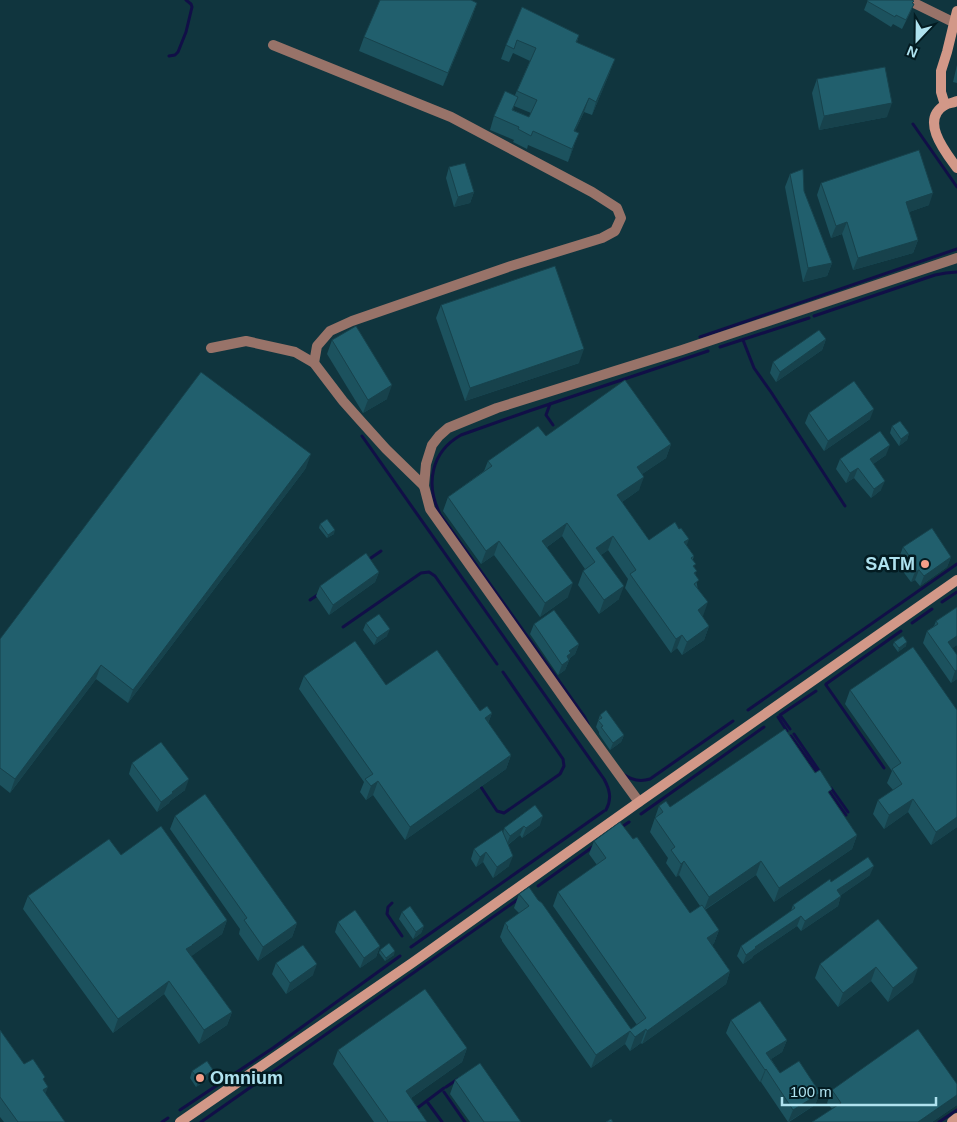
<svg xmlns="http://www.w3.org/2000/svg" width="957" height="1122" font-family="Helvetica,sans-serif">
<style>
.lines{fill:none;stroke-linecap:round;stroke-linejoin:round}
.stream{stroke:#110f47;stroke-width:3}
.street{stroke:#987369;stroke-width:10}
.secondary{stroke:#d29888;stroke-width:10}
.wall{fill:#1c525e;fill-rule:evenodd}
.shaded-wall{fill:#17424c}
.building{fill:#215f6d;stroke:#17424c}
.poi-dot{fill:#f49e88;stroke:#031b21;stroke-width:2}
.labels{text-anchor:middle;stroke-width:5;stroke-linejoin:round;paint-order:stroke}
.poi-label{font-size:18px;font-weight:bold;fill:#afe2ef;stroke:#031b21;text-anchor:end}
</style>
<rect width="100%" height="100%" fill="#10353e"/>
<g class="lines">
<!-- stream -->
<g class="stream">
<polyline points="169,56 175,55 178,52 186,32 192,7 191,4 186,0"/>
<polyline points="913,124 957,187"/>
<polyline points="814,316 935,275 946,273 957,272"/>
<polyline points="700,337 957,249"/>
<polyline points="743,340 754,368 771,392 845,506"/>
<polyline points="720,347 809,318"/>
<polyline points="550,404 546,415 553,425"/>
<path d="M362 436 604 779C610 790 612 799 606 810"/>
<polyline points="368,560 381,551"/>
<polyline points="310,600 319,594"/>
<polyline points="942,602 957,592"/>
<polyline points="912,623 932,609"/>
<polyline points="343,627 421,573 429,572 435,576 497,664"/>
<polyline points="826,684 901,631"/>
<polyline points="826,685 884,768"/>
<polyline points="748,710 957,564"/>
<polyline points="778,717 787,731"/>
<path d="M588 724 584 716 440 514C425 484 431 452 461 435L529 411 708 351"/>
<polyline points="790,729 780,715 816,691"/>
<polyline points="794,734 820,772"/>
<polyline points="791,736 819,775"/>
<path d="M623 774C631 780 640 782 650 779L733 721"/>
<polyline points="481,787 497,811 504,813 560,774 564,766 563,759 503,672"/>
<polyline points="831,788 848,812"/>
<polyline points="829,791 846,815"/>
<polyline points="641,814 764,727"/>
<polyline points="620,828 629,822"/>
<polyline points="538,886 594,846"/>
<polyline points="392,903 388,907 387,914 402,936"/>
<polyline points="411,947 604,811"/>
<polyline points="446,1087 458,1079"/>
<polyline points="444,1092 465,1122"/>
<polyline points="428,1103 442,1122"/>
<polyline points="416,1109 444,1088"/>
<polyline points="180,1110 273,1048 400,956"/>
<polyline points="162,1122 168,1118"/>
<polyline points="201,1122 520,898"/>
<polyline points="939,1122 957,1110"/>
</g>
<!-- street -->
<g class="street">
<polyline points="908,0 957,24"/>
<polyline points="273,45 451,117 592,192 617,208 621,218 615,231 602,238 511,266 352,321 330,331 317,346 314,363"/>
<polyline points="211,348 246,341 295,352 314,363 343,401 359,419 386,449 424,486"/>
<polyline points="639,802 578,718 430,509 424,486 426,464 432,445 439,436 448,428 497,408 682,350 957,258"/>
</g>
<!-- secondary -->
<g class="secondary">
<path d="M957 101C953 103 949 103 945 105 919 120 946 153 957 168"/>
<polyline points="945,105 941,92 941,71 947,52 957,11"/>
<polyline points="180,1122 412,963 639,802 957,580"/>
<polyline points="952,1122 957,1118"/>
</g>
</g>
<!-- wall -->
<g class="wall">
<polygon points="868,0 913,4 914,4 910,13 902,29 893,24 891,27 864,10"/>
<polygon points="477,3 472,17 443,86 359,51 364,37"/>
<path d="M522 7 579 35 577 42 610 72 592 115 584 112 575 131 574 146 568 162 528 145 527 149 513 142 514 140 490 130 494 116 515 95 530 61 513 53 509 62 501 59 506 45ZM514 106 531 113 529 117 513 110Z"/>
<polygon points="957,65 957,83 953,82"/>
<polygon points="817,79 887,117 819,130 812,93"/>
<polygon points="449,167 474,192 470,203 454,207 446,178"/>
<polygon points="790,174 804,191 832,263 827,276 803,282 785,187"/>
<polygon points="821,183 929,205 909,212 918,240 913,253 853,270 842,234 831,238 817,195"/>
<polygon points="441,305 579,363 465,401 436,318"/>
<polygon points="826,339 822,350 776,382 770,373 773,362"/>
<polygon points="332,340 387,399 363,413 327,354"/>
<polygon points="809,413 870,419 824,451 805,423"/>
<polygon points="892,426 909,433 907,440 899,446 890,433"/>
<polygon points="546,436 671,444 666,458 642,474 639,490 622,502 649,540 687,546 694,556 693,559 702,616 709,626 704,640 682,655 677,648 671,653 625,588 628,579 608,550 601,555 619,599 599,614 578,585 583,571 585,569 562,536 547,547 568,597 540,617 494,555 481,564 443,511 448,497 484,471 488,461"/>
<polygon points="886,455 873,464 881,490 871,498 854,478 846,483 836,469 840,459"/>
<polygon points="306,468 128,703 96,679 10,793 0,785 0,639"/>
<polygon points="320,524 334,534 327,538 319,528"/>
<polygon points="903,547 947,552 951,557 947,567 920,586 915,580 911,582 902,570 904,564 899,558"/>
<polygon points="379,572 375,582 329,615 316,596 320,586"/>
<polygon points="936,621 957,645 952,648 957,655 957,679 951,683 923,643 927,631 934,626"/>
<polygon points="366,623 387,636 374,645 363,630"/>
<polygon points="534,624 579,644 575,654 570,658 565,670 558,675 530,634"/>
<polygon points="894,642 906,646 898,652 893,645"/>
<polygon points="304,676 386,685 480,711 492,713 488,723 511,755 506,769 405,840 373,795 366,800 360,792 364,782 299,689"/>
<polygon points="850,690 957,710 957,827 931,845 908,812 884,829 873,814 878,800 893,790 887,783 892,771 845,704"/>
<polygon points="600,715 624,735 621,742 610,750 599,734 599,732 596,727"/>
<polygon points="132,763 185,790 170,801 169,803 157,812 129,774"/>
<polygon points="830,796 857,835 852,849 774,902 756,875 705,910 719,930 714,943 712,945 730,971 726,984 642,1044 641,1043 630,1051 625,1044 591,1068 502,941 502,940 500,937 505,923 519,913 514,908 519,894 631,1029 637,1025 553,906 558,892 597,865 589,854 594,841 690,913 700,906 679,875 676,877 666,863 668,858 650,832 659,806 670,807"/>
<polygon points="535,805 540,825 522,838 520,835 508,845 509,866 493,878 483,862 476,867 471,859 474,849 503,833 504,828"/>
<polygon points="175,816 297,923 292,937 258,961 239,934 240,929 170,829"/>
<polygon points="121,855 227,920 222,934 191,956 232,1012 227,1025 199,1044 164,994 113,1033 23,909 28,896"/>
<polygon points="870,875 841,895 838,906 801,931 797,926 753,956 752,958 743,964 737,956 741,946 791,911 793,905 831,882"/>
<polygon points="402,912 424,926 421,933 413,939 399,919"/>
<polygon points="878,919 913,982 888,1002 871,981 838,1007 815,978 820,964"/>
<polygon points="338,922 380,946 376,957 360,968 335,932"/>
<polygon points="380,950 394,955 385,961 379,953"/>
<polygon points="276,963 313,975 286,994 272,974"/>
<polygon points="731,1020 787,1040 782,1052 771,1059 780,1073 820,1093 815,1105 789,1122 788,1122 761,1082 760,1082 726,1033"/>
<polygon points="0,1030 24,1064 44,1081 45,1094 65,1122 4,1122 0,1117"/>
<polygon points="467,1048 462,1062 411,1098 427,1122 374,1122 333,1064 338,1050"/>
<polygon points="213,1070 211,1077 196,1087 190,1078 192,1071"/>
<polygon points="455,1080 521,1122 470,1122 450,1094"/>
<polygon points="957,1084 957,1105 932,1122 832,1109 827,1103 832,1090"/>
</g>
<!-- shaded-wall -->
<g class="shaded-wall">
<polygon points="477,3 472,17 443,86 448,73"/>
<polygon points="615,59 610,72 592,115 596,102"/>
<polygon points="589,98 584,112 569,144 574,131"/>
<polygon points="892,103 887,117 819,130 824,116"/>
<polygon points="579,133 574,146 568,162 572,149"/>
<polygon points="474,192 470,203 454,207 458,197"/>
<polygon points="933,193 929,205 901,215 906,202"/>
<polygon points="847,222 842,234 831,238 836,226"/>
<polygon points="918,240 913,253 853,270 858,258"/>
<polygon points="832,263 827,276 803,282 808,268"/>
<polygon points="826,339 822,350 776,382 780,372"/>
<polygon points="584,349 579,363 465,401 470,388"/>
<polygon points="392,385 387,399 363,413 368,400"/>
<polygon points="874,409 870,419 824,451 828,441"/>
<polygon points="909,433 907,440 899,446 901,439"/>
<polygon points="671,444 666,458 632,481 637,467"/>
<polygon points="890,445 886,455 866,469 870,459"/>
<polygon points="311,454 306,468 128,703 133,690"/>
<polygon points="858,468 854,478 846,483 850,473"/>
<polygon points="644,477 639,490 612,509 617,495"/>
<polygon points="885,481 881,490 871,498 874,489"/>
<polygon points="567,523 562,536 537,554 542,541"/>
<polygon points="335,530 334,534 327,538 328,535"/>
<polygon points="613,536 608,550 594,560 596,548"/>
<polygon points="689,539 684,553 684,542"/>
<polygon points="499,541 494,555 481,564 486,551"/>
<polygon points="951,557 947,567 920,586 924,576"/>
<polygon points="919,570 915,580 911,582 915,572"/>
<polygon points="379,572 375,582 329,615 333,605"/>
<polygon points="573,583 568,597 540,617 545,603"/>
<polygon points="624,586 619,599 599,614 604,600"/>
<polygon points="708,602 703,616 693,623 698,610"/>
<polygon points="709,626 704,640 682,655 687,642"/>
<polygon points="390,629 387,636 374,645 377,638"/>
<polygon points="682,635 677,648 671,653 676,639"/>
<polygon points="957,636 957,645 944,654 948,642"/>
<polygon points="907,642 906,646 898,652 899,648"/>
<polygon points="579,644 575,654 570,658 565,670 558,675 562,665 569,651"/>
<polygon points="101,665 96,679 10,793 15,779"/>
<polygon points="957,670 957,679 951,683 955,671"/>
<polygon points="492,713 487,726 485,718"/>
<polygon points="624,735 621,742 610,750 613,743"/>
<polygon points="511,755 506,769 405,840 410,827"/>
<polygon points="189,779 185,790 170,801 169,803 157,812 161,802 172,792"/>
<polygon points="378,781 373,795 366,800 371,786"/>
<polygon points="913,799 908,812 884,829 889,815"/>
<polygon points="543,816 540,825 522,838 526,828"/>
<polygon points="957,817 957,827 931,845 936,832"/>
<polygon points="524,826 520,835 506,846 510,836"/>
<polygon points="857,835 852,849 774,902 779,888"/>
<polygon points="486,852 483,862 476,867 480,857"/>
<polygon points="513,856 509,866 493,878 497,867"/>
<polygon points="684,861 679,875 676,877 681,864"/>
<polygon points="761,861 756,875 704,910 709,897"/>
<polygon points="874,866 870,875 834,900 837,890"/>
<polygon points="841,896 838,906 801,931 805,921"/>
<polygon points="801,916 797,926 753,956 752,958 743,964 746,955 755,947"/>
<polygon points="227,920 222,934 189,958 186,949"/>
<polygon points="297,923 292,937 258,961 263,947"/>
<polygon points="424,926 421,933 413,939 416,932"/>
<polygon points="719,930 714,943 703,951 707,938"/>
<polygon points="380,946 376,957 360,968 364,958"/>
<polygon points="395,951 394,955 385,961 386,958"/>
<polygon points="317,964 313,975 286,994 290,983"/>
<polygon points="876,967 871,981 838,1007 843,993"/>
<polygon points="918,968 913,982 888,1002 893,988"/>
<polygon points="730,971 726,984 642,1044 647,1031"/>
<polygon points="169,981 164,994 113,1033 118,1019"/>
<polygon points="232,1012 227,1025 199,1044 204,1030"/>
<polygon points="646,1029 641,1043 630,1051 635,1037"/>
<polygon points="630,1031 625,1044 591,1068 596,1055"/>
<polygon points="787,1040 782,1052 762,1065 766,1053"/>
<polygon points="467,1048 462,1062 401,1105 406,1091"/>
<polygon points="766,1069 761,1082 760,1082 765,1070"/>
<polygon points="213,1070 211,1077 196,1087 199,1080"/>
<polygon points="48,1087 43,1100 43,1090"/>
<polygon points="820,1093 815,1105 788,1122 793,1110"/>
<polygon points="957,1095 957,1105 932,1122 918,1122"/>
</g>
<!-- building -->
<g class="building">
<polygon points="380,0 471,0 477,3 448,73 364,37"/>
<polygon points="868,0 911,0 914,1 912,3 914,4 906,20 896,15 895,17 867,1"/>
<polygon points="522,7 579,35 576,42 615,59 596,102 589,98 574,131 579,133 572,149 533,131 531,136 518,129 519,127 494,116 505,91 518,97 512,110 529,117 537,100 517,91 536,48 517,40 514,49 506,45"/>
<polygon points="885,67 892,103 824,116 817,79"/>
<polygon points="919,150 933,193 906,202 918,240 858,258 847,222 836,226 821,183"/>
<polygon points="465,163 474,192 458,197 449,167"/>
<polygon points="803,169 804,191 832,263 808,268 790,174"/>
<polygon points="555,266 584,349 470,388 441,305"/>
<polygon points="356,326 392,385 368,400 332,340"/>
<polygon points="819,330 826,339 780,372 773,362"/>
<polygon points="201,372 311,454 133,690 101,665 15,779 0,768 0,639"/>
<polygon points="625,380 671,444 637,467 644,477 617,495 649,540 675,522 679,529 681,528 689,539 684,542 694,556 691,558 696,564 693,566 697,571 694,573 699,580 694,584 708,602 698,610 709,626 687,642 682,635 676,639 630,574 636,570 613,536 596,548 624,586 604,600 583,571 595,562 567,523 542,541 573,583 545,603 499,541 486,551 448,497 492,466 488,461 538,426 546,436"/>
<polygon points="854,381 874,409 828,441 809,413"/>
<polygon points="900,421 909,433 901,439 892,426"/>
<polygon points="880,431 890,445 870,459 885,481 874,489 858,468 850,473 840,459"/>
<polygon points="327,519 335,530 328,535 320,524"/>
<polygon points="932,528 951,557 924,576 919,570 915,572 906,559 910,557 903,547"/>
<polygon points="366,553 379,572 333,605 320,586"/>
<polygon points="957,607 957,636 948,642 957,655 957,670 955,671 927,631 938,624 936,621"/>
<polygon points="554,610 579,644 569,651 571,653 567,656 569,660 562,665 534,624"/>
<polygon points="379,614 390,629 377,638 366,623"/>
<polygon points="903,636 907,642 899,648 894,642"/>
<polygon points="355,641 386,685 437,650 480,711 487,706 492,713 485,718 511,755 410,827 378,781 371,786 365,779 373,774 304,676"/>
<polygon points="913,647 957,710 957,817 936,832 913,799 889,815 878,800 902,784 892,769 901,763 850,690"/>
<polygon points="606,710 624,735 613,743 601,727 603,726 598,720 602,718 600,715"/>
<polygon points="785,729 815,773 820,770 832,789 828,792 857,835 779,888 761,861 709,897 684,861 681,864 671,850 675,847 655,818 663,812 659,806 666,801 670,807"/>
<polygon points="161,742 189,779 172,792 173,793 161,802 132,763"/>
<polygon points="205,794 297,923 263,947 244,920 247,918 175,816"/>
<polygon points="535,805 543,816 526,828 524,826 510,836 504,828"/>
<polygon points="620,822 633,839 637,837 690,913 702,905 719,930 707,938 730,971 647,1031 646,1029 635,1037 630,1031 596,1055 507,928 508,927 505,923 529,906 519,894 529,887 538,900 542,903 631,1029 646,1018 558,892 606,858 594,841"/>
<polygon points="161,826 227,920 192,945 193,945 186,949 232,1012 204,1030 169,981 118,1019 28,896 109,839 121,855"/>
<polygon points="502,830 513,856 497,867 486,852 480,857 474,849"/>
<polygon points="868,857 874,866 837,890 841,896 805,921 801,916 755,947 756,948 746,955 741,946 795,908 793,905 830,879 831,882"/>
<polygon points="410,906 424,926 416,932 402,912"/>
<polygon points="355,910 380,946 364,958 338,922"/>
<polygon points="878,919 918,968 893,988 876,967 843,993 820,964"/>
<polygon points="389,943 395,951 386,958 380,950"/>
<polygon points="303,945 317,964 290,983 276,963"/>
<polygon points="425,989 467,1048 406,1091 427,1122 387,1122 388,1121 338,1050"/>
<polygon points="760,1001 787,1040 766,1053 780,1073 799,1061 820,1093 793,1110 766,1069 765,1070 731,1020"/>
<polygon points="918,1029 957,1084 957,1095 918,1122 812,1122 841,1103 832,1090"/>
<polygon points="0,1030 24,1064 33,1059 45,1077 43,1079 48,1087 43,1090 65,1122 18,1122 0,1097"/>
<polygon points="207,1061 213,1070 199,1080 192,1071"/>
<polygon points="480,1063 521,1122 484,1122 455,1080"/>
<polygon points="611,1119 613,1122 606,1122"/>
</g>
<!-- markers -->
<g class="poi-dot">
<circle cx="925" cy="564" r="5"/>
<circle cx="200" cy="1078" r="5"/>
</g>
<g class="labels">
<!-- poi labels -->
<g class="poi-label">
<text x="915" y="570">SATM</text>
<text x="210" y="1084" text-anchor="start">Omnium</text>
</g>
</g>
<!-- north arrow -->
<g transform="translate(917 40) rotate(202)" stroke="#031b21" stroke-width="4" paint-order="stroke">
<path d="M0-4L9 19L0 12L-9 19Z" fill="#afe2ef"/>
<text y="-8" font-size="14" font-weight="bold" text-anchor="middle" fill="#afe2ef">N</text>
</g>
<!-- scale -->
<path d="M782 1097v8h154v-8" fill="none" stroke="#afe2ef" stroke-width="2.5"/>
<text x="790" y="1097" font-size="15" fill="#afe2ef" stroke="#031b21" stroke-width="4" paint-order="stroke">100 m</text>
</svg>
